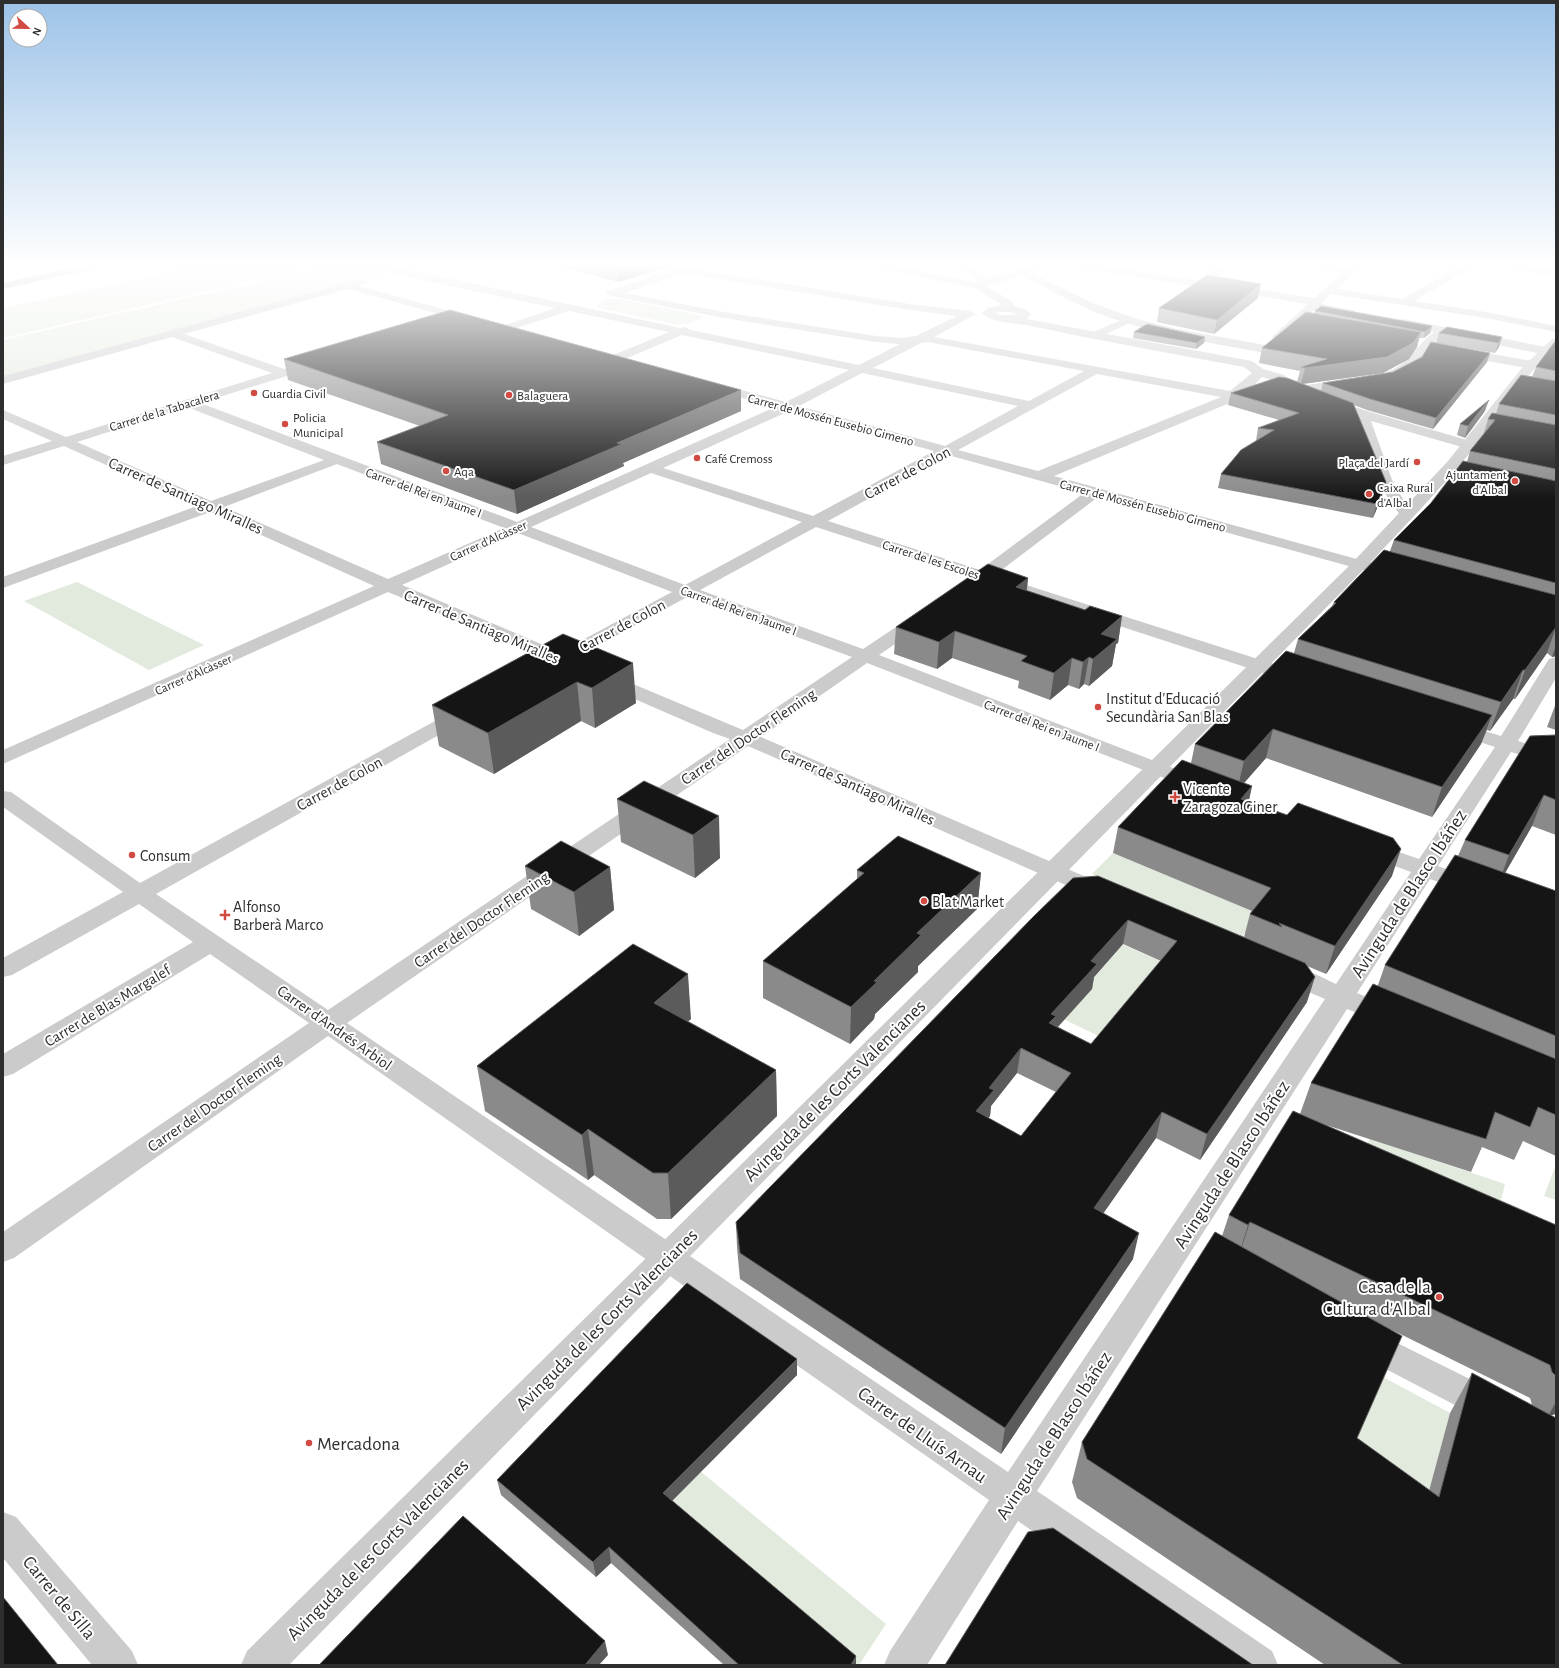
<svg xmlns="http://www.w3.org/2000/svg" width="1559" height="1668" font-family="'Alegreya Sans',sans-serif">
<style>
.green{fill:#e2eadd}
.lines{fill:none;stroke-linecap:round;stroke-linejoin:round}
.pedestrian{fill:#cbcbcb;fill-rule:evenodd}
.minor{fill:#cbcbcb;fill-rule:evenodd}
.tertiary{fill:#cbcbcb;fill-rule:evenodd}
.trunk{fill:#9e9e9e;fill-rule:evenodd}
.wall{fill:#8a8a8a;fill-rule:evenodd}
.shaded-wall{fill:#5b5b5b}
.building{fill:#151515;stroke:#5b5b5b;fill-rule:evenodd}
.poi-dot{fill:#d24b43;stroke:#fff;stroke-width:1.5}
.labels{text-anchor:middle;stroke-width:4;stroke-linejoin:round;paint-order:stroke}
.far-poi-label{font-size:13px;fill:#2e2e2e;stroke:#fff;text-anchor:start}
.far-street-label{font-size:13px;fill:#2e2e2e;stroke:#fff}
.street-label{font-size:16px;fill:#2e2e2e;stroke:#fff}
.poi-label{font-size:16px;fill:#2e2e2e;stroke:#fff;text-anchor:start}
.near-street-label{font-size:19px;fill:#2e2e2e;stroke:#fff}
.near-poi-label{font-size:19px;fill:#2e2e2e;stroke:#fff;text-anchor:end}
</style>
<rect width="100%" height="100%" fill="#fff"/>
<!-- green -->
<g class="green">
<polygon points="203,265 307,265 313,267 3,338 3,308"/>
<polygon points="332,265 354,265 387,273 3,376 3,340"/>
<polygon points="608,299 620,299 700,315 702,318 691,323 679,325 598,308 596,304"/>
<polygon points="77,582 204,645 149,670 24,601"/>
<polygon points="1113,853 1286,925 1253,922 1241,938 1092,874"/>
<polygon points="1119,943 1193,975 1109,1041 1053,1014 1085,994 1087,995 1092,989 1087,986"/>
<polygon points="1370,1139 1505,1184 1501,1200 1529,1212 1523,1240 1353,1176"/>
<polygon points="1556,1165 1556,1200 1544,1196"/>
<polygon points="1383,1377 1450,1413 1429,1492 1348,1457"/>
<polygon points="700,1471 886,1624 859,1665 848,1665 664,1508"/>
</g>
<g class="lines">
<!-- pedestrian -->
<g class="pedestrian">
<polygon points="1130,316 1136,319 1134,321 1097,338 1093,339 1087,336 1089,334"/>
<polygon points="1367,1328 1500,1394 1505,1405 1500,1416 1488,1421 1476,1416 1355,1353 1351,1343 1355,1333"/>
</g>
<!-- minor -->
<g class="minor">
<path d="M369 265H386L680 328 685 327 691 330 859 365 900 344 876 342 724 318 611 296 606 293 607 291 686 265H698L695 269 910 304 970 311 976 314 934 337 1230 391 1252 373 1244 367C1173 354 1102 341 1031 326 1018 323 990 323 982 313L988 308 1002 305 975 288 878 268 873 265H893L977 283 978 282 960 265H971L987 278 1038 265 1042 268 1033 274 1095 304 1137 319 1177 329 1265 345 1271 349 1265 353C1212 343 1158 335 1108 317 1078 306 1051 290 1022 276L986 286 1013 302 1014 306 1025 309 1031 314 1027 319 1252 361 1263 369 1284 375 1293 385 1291 388H1283L1276 381 1262 377 1253 386 1232 402 1054 476 1386 567 1388 570 1386 573 1380 575 1374 573 1098 497 995 575 1305 674 1307 678 1305 682 1298 684 1291 682 985 582C978 587 975 590 966 588L964 584 970 577 816 527 700 590 863 649 914 615 920 614 926 615 929 619 926 623 879 655 1204 780 1207 784 1204 788 1197 790 1190 788 867 663 761 737 1107 886 1111 891 1107 896 1099 898 1091 896 748 746 347 1023 1008 1472 1325 999 1276 978 1273 972 1276 966C1295 961 1318 976 1336 984L1411 872 1362 854 1359 849 1362 844 1370 842 1419 859 1495 747 1449 732 1446 728 1449 724 1456 722 1501 736 1549 659 1556 657V678L1518 741 1556 753V766L1511 752 1438 866 1477 881 1481 886 1477 891 1469 893 1430 879 1357 993 1397 1010 1401 1016 1397 1022 1388 1025 1347 1009 1037 1491 1272 1651 1278 1665H1224L1018 1521 927 1665H884L890 1651 989 1500 328 1036 14 1258 3 1262V1232L309 1023 210 954 13 1074 3 1077V1054L193 942 139 904 12 975 3 977V958L123 892 3 807V791L11 792 140 883 455 710 462 708 469 710 472 714 469 718 156 894 328 1010 730 739 713 733 600 684 598 680 600 676 607 674 614 676 743 730 852 657 687 597 572 660 569 664 563 666 388 592 3 764V750L374 586 210 512 3 588V577L197 506 64 446 3 465V456L52 441 3 419V410L66 437 272 373 172 337 3 384V376L358 280H366L367 282 366 284 359 286 476 318 478 320 472 323 348 289 184 334 284 369 315 359 321 363 319 366 200 403 517 522 775 407 708 389 706 386 708 383 712 382 786 402 849 370 682 335 615 363 611 362 609 359 611 356 669 332 569 311 504 332 500 331 498 329 500 327 555 308 398 275ZM683 273 910 310 957 316 916 336 901 338 876 336 724 312 625 293ZM999 312H1011L1018 315H999L996 313ZM928 342 1084 371 1029 401 873 368 921 343ZM862 373 1018 406 945 446 799 406ZM1097 374 1221 397 1038 471 958 450ZM187 407 324 460 211 501 77 442ZM789 411 934 451 813 516 663 468ZM948 455 1084 493 980 570 828 521ZM337 464 504 528 388 579 224 507ZM651 473 802 522 685 585 531 527ZM518 533 672 592 560 652 402 585Z"/>
<polygon points="1076,265 1102,265 1200,281 1219,265 1231,265 1211,282 1314,298 1343,273 1314,268 1309,265 1334,265 1348,268 1351,265 1362,265 1337,289 1402,299 1462,265 1475,265 1414,301 1486,312 1556,326 1556,332 1486,318 1331,294 1321,304 1353,310 1355,312 1353,314 1349,315 1314,310 1282,339 1274,339 1272,337 1274,335 1308,304 1081,268"/>
<polygon points="1502,265 1525,265 1556,271 1556,277 1507,268"/>
<path d="M1403 319 1556 349V357L1445 334C1440 338 1435 341 1431 346 1419 358 1407 383 1387 378L1385 375 1387 372C1410 363 1415 346 1434 332L1399 324 1397 322 1399 320Z"/>
<polygon points="1459,348 1532,361 1538,365 1532,369 1455,355 1453,352"/>
<polygon points="1351,378 1355,379 1357,382 1355,385 1301,394 1295,390 1301,386"/>
<path d="M1329 398 1367 411 1474 442 1476 445 1474 448 1469 449 1371 421 1392 480 1404 501 1415 514 1412 517H1402C1377 488 1367 453 1356 416L1324 405 1323 402 1324 399Z"/>
<polygon points="3,1512 16,1517 132,1651 138,1665 92,1665 3,1558"/>
</g>
<!-- tertiary -->
<path class="tertiary" d="M1556 338V347C1523 376 1501 415 1473 449 1439 491 1402 529 1365 568L289 1665H241L247 1651 1353 562 1448 461 1521 369 1552 339Z"/>
<!-- trunk -->
<polygon class="trunk" points="83,265 102,265 97,268 3,289 3,283"/>
</g>
<!-- wall -->
<g class="wall">
<polygon points="553,265 673,265 619,282"/>
<polygon points="1261,284 1258,298 1214,334 1157,322 1159,308"/>
<polygon points="1315,311 1432,326 1430,333 1424,338 1419,338 1417,347 1409,359 1383,373 1303,384 1321,391 1323,383 1393,372 1490,353 1487,362 1433,429 1367,410 1354,405 1382,496 1373,518 1218,488 1221,474 1256,441 1258,428 1279,420 1228,405 1231,393 1297,382 1300,371 1259,363 1262,348 1314,313"/>
<polygon points="1134,332 1205,337 1204,343 1196,349 1133,338"/>
<polygon points="1439,333 1502,337 1499,347 1495,353 1436,343"/>
<path d="M1556 340V656L1552 657 1547 653 1515 699H1513L1490 731 1487 730 1481 744 1432 817 1266 758 1244 783 1252 786 1249 801 1392 876 1326 974 1307 966V1002L1200 1160 1156 1138 1103 1213 1133 1259 1001 1454 740 1279 737 1248 736 1222 1098 876 1244 937 1250 914 1252 911 1113 853 1118 827 1191 763 1195 744 1294 653 1298 639 1332 606 1334 602 1390 551 1394 540 1431 503 1467 462 1470 451 1483 436 1488 419 1496 414 1499 404 1532 377 1536 367ZM1123 944 1161 961 1091 1044 1058 1027 1092 989 1094 977ZM1017 1073 1056 1092 1021 1136 988 1118 990 1116 991 1106Z"/>
<polygon points="284,359 741,390 741,411 623,463 624,466 517,514 381,464 377,442 420,426 288,380"/>
<polygon points="1485,411 1465,438 1457,435 1460,424"/>
<polygon points="1028,578 1027,591 1085,610 1122,616 1118,643 1116,644 1112,666 1089,686 1084,684 1079,689 1068,685 1050,700 1018,688 1019,681 952,658 937,669 894,654 896,627"/>
<polygon points="563,634 636,703 595,728 581,721 494,774 439,746 432,705"/>
<polygon points="1556,703 1556,730 1547,727"/>
<path d="M1556 735V835L1532 826 1505 873 1556 891V1156L1523 1141 1514 1160 1482 1147 1471 1172 1323 1124 1556 1225V1414L1551 1415 1556 1665H1325L1077 1498 1072 1482 1082 1442 1222 1236 1229 1215 1300 1114 1311 1083 1378 985 1385 965 1458 856 1465 840ZM1390 1329 1530 1398 1532 1405 1472 1373 1450 1413 1429 1491 1357 1438Z"/>
<polygon points="644,781 720,858 695,878 621,842 617,799"/>
<polygon points="525,866 610,867 614,910 579,936 531,909"/>
<polygon points="857,870 981,873 977,909 918,966 918,972 875,1014 874,1019 850,1044 763,998 763,961 857,879"/>
<polygon points="691,1019 688,1021 776,1070 777,1116 671,1219 657,1219 594,1175 588,1180 485,1111 477,1066"/>
<polygon points="797,1359 797,1375 672,1501 856,1656 856,1665 724,1665 611,1563 596,1577 501,1495 497,1480"/>
</g>
<!-- shaded-wall -->
<g class="shaded-wall">
<polygon points="630,265 673,265 619,282 619,269"/>
<polygon points="1261,284 1258,298 1214,334 1217,320"/>
<polygon points="1432,326 1430,333 1424,338 1425,332"/>
<polygon points="1421,332 1417,347 1409,359 1383,373 1301,384 1305,368"/>
<polygon points="1205,337 1204,343 1196,349 1197,343"/>
<polygon points="1502,337 1499,347 1495,353 1498,343"/>
<polygon points="1490,353 1487,362 1433,429 1436,418"/>
<polygon points="741,390 741,411 623,463 624,466 517,514 514,490 617,443"/>
<polygon points="1489,400 1485,411 1465,438 1468,426"/>
<polygon points="1386,482 1382,496 1373,518 1377,504"/>
<polygon points="1028,578 1025,603 1016,587"/>
<polygon points="1122,616 1118,643 1116,644 1112,666 1089,686 1093,659 1101,634"/>
<polygon points="1556,627 1547,653 1515,699 1525,670"/>
<polygon points="955,631 952,658 937,669 939,642"/>
<polygon points="1556,645 1556,656 1552,657"/>
<polygon points="1089,657 1084,684 1079,689 1083,662"/>
<polygon points="1072,658 1068,685 1050,700 1054,673"/>
<polygon points="633,663 636,703 595,728 592,688"/>
<polygon points="1523,670 1513,699 1490,731 1501,702"/>
<polygon points="577,682 581,721 494,774 488,733"/>
<polygon points="1492,715 1481,744 1432,817 1442,787"/>
<polygon points="1273,729 1266,758 1237,791 1244,761"/>
<polygon points="1252,786 1246,812 1241,799"/>
<polygon points="1544,795 1532,826 1497,887 1509,855"/>
<polygon points="719,816 720,858 695,878 693,835"/>
<polygon points="1401,849 1392,876 1326,974 1335,946"/>
<polygon points="610,867 614,910 579,936 574,892"/>
<polygon points="981,873 977,909 918,966 918,972 875,1014 874,1019 850,1044 851,1007 874,981 917,933"/>
<polygon points="1128,920 1123,944 1094,977 1092,989 1053,1032 1045,1048 1051,1014 1091,961"/>
<polygon points="688,974 691,1019 657,1047 654,1003"/>
<polygon points="1315,977 1307,1002 1200,1160 1207,1134"/>
<polygon points="1021,1048 1017,1073 991,1106 990,1116 973,1137 976,1111 989,1088"/>
<polygon points="776,1070 777,1116 671,1219 668,1173"/>
<polygon points="1162,1112 1156,1138 1089,1234 1094,1208"/>
<polygon points="588,1129 594,1175 588,1180 582,1135"/>
<polygon points="1250,1222 1239,1256 1238,1258 1248,1225"/>
<polygon points="1139,1233 1133,1259 1001,1454 1005,1428"/>
<polygon points="797,1359 797,1375 664,1509 663,1493"/>
<polygon points="1556,1402 1556,1414 1548,1416"/>
<polygon points="609,1547 611,1563 596,1577 593,1562"/>
<polygon points="605,1641 608,1655 599,1665 585,1665"/>
<polygon points="856,1656 856,1665 851,1665"/>
</g>
<!-- building -->
<g class="building">
<polygon points="604,265 630,265 619,269"/>
<polygon points="1207,275 1261,284 1217,320 1159,308"/>
<polygon points="1321,306 1432,326 1425,332 1315,311"/>
<polygon points="450,310 741,390 617,443 622,444 514,490 377,442 448,415 284,359"/>
<polygon points="1306,312 1421,332 1413,343 1387,357 1305,368 1301,367 1327,359 1262,348"/>
<polygon points="1147,324 1205,337 1197,343 1134,332"/>
<polygon points="1447,327 1502,337 1498,343 1439,333"/>
<polygon points="1556,340 1556,371 1536,367"/>
<polygon points="1431,342 1490,353 1436,418 1370,399 1323,383 1393,372 1422,357"/>
<polygon points="1521,375 1556,381 1556,415 1499,404"/>
<polygon points="1279,377 1287,378 1353,403 1386,482 1377,504 1221,474 1241,450 1274,430 1258,428 1299,413 1231,393"/>
<polygon points="1489,400 1468,426 1460,424"/>
<polygon points="1492,413 1556,425 1556,469 1470,451 1495,420 1488,419"/>
<polygon points="1463,461 1556,481 1556,583 1394,540 1431,503"/>
<polygon points="1384,550 1556,595 1556,627 1525,670 1523,670 1501,702 1298,639 1336,603 1334,602"/>
<polygon points="988,564 1028,578 1016,587 1085,610 1090,606 1122,616 1101,634 1117,639 1093,659 1089,657 1083,662 1072,658 1054,673 1021,661 1027,656 955,631 939,642 896,627"/>
<polygon points="563,634 633,663 592,688 577,682 488,733 432,705"/>
<polygon points="1286,651 1492,715 1442,787 1273,729 1244,761 1195,744"/>
<polygon points="1556,735 1556,800 1544,795 1509,855 1465,840 1530,736"/>
<polygon points="1182,760 1252,786 1241,799 1287,815 1298,803 1393,838 1401,849 1335,946 1279,923 1282,927 1250,914 1271,888 1118,827"/>
<polygon points="644,781 719,816 693,835 617,799"/>
<polygon points="898,836 981,873 917,933 921,935 874,981 877,982 851,1007 763,961 864,873 857,870"/>
<polygon points="561,841 610,867 574,892 525,866"/>
<polygon points="1455,855 1556,891 1556,1036 1385,965"/>
<path d="M1098 876 1305 963 1315 977 1207 1134 1162 1112 1094 1208 1139 1233 1005 1428 740 1253 736 1222 1033 917 1073 878ZM1128 920 1177 941 1091 1044 1049 1023 1056 1016 1051 1014 1097 964 1091 961ZM1021 1048 1071 1073 1021 1136 976 1111 994 1090 989 1088Z"/>
<polygon points="633,944 688,974 654,1003 776,1070 668,1173 653,1173 588,1129 582,1135 477,1066"/>
<polygon points="1373,984 1556,1059 1556,1115 1538,1107 1530,1127 1495,1112 1486,1139 1311,1083"/>
<polygon points="1293,1111 1556,1225 1556,1376 1552,1372 1550,1365 1250,1222 1248,1225 1229,1215"/>
<polygon points="1215,1232 1402,1336 1357,1438 1439,1497 1472,1373 1556,1418 1556,1665 1403,1665 1087,1459 1082,1442"/>
<polygon points="687,1283 797,1359 663,1493 856,1656 851,1665 739,1665 609,1547 593,1562 497,1480"/>
<polygon points="463,1516 605,1641 585,1665 319,1665"/>
<polygon points="1053,1528 1253,1665 945,1665 1028,1532"/>
<polygon points="3,1597 58,1665 3,1665"/>
</g>
<!-- sky -->
<linearGradient id="sky" x2="0" y2="1"><stop stop-color="#9dc3e8"/><stop offset="0.53" stop-color="#fff"/><stop offset="1" stop-color="#fff" stop-opacity="0"/></linearGradient>
<rect width="1559" height="499" fill="url(#sky)"/>
<!-- markers -->
<g class="poi-dot">
<circle cx="254" cy="393" r="4"/>
<circle cx="509" cy="395" r="4"/>
<circle cx="285" cy="424" r="4"/>
<circle cx="697" cy="458" r="4"/>
<circle cx="1417" cy="462" r="4"/>
<circle cx="446" cy="471" r="4"/>
<circle cx="1515" cy="481" r="4"/>
<circle cx="1369" cy="494" r="4"/>
<circle cx="1098" cy="707" r="4"/>
<path d="M1173 791h4v4h4v4h-4v4h-4v-4h-4v-4h4z"/>
<circle cx="132" cy="855" r="4"/>
<circle cx="924" cy="901" r="4"/>
<path d="M223 909h4v4h4v4h-4v4h-4v-4h-4v-4h4z"/>
<circle cx="1439" cy="1297" r="4"/>
<circle cx="309" cy="1443" r="4"/>
</g>
<g class="labels">
<!-- far-poi labels -->
<g class="far-poi-label">
<text x="262" y="398">Guardia Civil</text>
<text x="517" y="400">Balaguera</text>
<text x="293" y="422">Policia<tspan x="293" dy="15">Municipal</tspan></text>
<text x="705" y="463">Café Cremoss</text>
<text x="1409" y="467" text-anchor="end">Plaça del Jardí</text>
<text x="454" y="476">Aqa</text>
<text x="1507" y="479" text-anchor="end">Ajuntament<tspan x="1507" dy="15">d'Albal</tspan></text>
<text x="1377" y="492">Caixa Rural<tspan x="1377" dy="15">d'Albal</tspan></text>
</g>
<!-- far-street labels -->
<g class="far-street-label">
<text transform="translate(164 410) rotate(-17)" y="5">Carrer de la Tabacalera</text>
<text transform="translate(831 419) rotate(15)" y="5">Carrer de Mossén Eusebio Gimeno</text>
<text transform="translate(424 492) rotate(20)" y="5">Carrer del Rei en Jaume I</text>
<text transform="translate(1143 505) rotate(15)" y="5">Carrer de Mossén Eusebio Gimeno</text>
<text transform="translate(488 540) rotate(-24)" y="5">Carrer d'Alcàsser</text>
<text transform="translate(931 559) rotate(18)" y="5">Carrer de les Escoles</text>
<text transform="translate(739 610) rotate(20)" y="5">Carrer del Rei en Jaume I</text>
<text transform="translate(193 674) rotate(-24)" y="5">Carrer d'Alcàsser</text>
<text transform="translate(1042 725) rotate(21)" y="5">Carrer del Rei en Jaume I</text>
</g>
<!-- street labels -->
<g class="street-label">
<text transform="translate(907 472) rotate(-28)" y="6">Carrer de Colon</text>
<text transform="translate(186 495) rotate(24)" y="6">Carrer de Santiago Miralles</text>
<text transform="translate(622 625) rotate(-28)" y="6">Carrer de Colon</text>
<text transform="translate(482 626) rotate(23)" y="6">Carrer de Santiago Miralles</text>
<text transform="translate(748 736) rotate(-34)" y="6">Carrer del Doctor Fleming</text>
<text transform="translate(339 783) rotate(-29)" y="6">Carrer de Colon</text>
<text transform="translate(858 786) rotate(24)" y="6">Carrer de Santiago Miralles</text>
<text transform="translate(481 919) rotate(-34)" y="6">Carrer del Doctor Fleming</text>
<text transform="translate(107 1005) rotate(-31)" y="6">Carrer de Blas Margalef</text>
<text transform="translate(335 1027) rotate(35)" y="6">Carrer d'Andrés Arbiol</text>
<text transform="translate(214 1102) rotate(-35)" y="6">Carrer del Doctor Fleming</text>
</g>
<!-- poi labels -->
<g class="poi-label">
<text x="1106" y="704">Institut d'Educació<tspan x="1106" dy="18">Secundària San Blas</tspan></text>
<text x="1183" y="794">Vicente<tspan x="1183" dy="18">Zaragoza Giner</tspan></text>
<text x="140" y="861">Consum</text>
<text x="932" y="907">Blat Market</text>
<text x="233" y="912">Alfonso<tspan x="233" dy="18">Barberà Marco</tspan></text>
</g>
<!-- near-street labels -->
<g class="near-street-label">
<text transform="translate(1408 893) rotate(-57)" y="7">Avinguda de Blasco Ibáñez</text>
<text transform="translate(834 1090) rotate(-45)" y="7">Avinguda de les Corts Valencianes</text>
<text transform="translate(1231 1164) rotate(-57)" y="7">Avinguda de Blasco Ibáñez</text>
<text transform="translate(606 1319) rotate(-45)" y="7">Avinguda de les Corts Valencianes</text>
<text transform="translate(923 1434) rotate(35)" y="7">Carrer de Lluís Arnau</text>
<text transform="translate(1053 1435) rotate(-57)" y="7">Avinguda de Blasco Ibáñez</text>
<text transform="translate(377 1549) rotate(-45)" y="7">Avinguda de les Corts Valencianes</text>
<text transform="translate(60 1597) rotate(50)" y="7">Carrer de Silla</text>
</g>
<!-- near-poi labels -->
<g class="near-poi-label">
<text x="1431" y="1293">Casa de la<tspan x="1431" dy="22">Cultura d'Albal</tspan></text>
<text x="317" y="1450" text-anchor="start">Mercadona</text>
</g>
</g>
<!-- border -->
<rect width="1559" height="1668" fill="none" stroke="#2e2e2e" stroke-width="8"/>
<!-- north arrow -->
<g transform="translate(28 28) rotate(112)"><circle r="19" fill="#ffffff" stroke="#ababab"/>
<path d="M0-3L7 15L0 10L-7 15Z" fill="#d24b43"/>
<text y="-6" font-size="11" font-weight="bold" text-anchor="middle" fill="#2e2e2e">N</text>
</g>
</svg>
